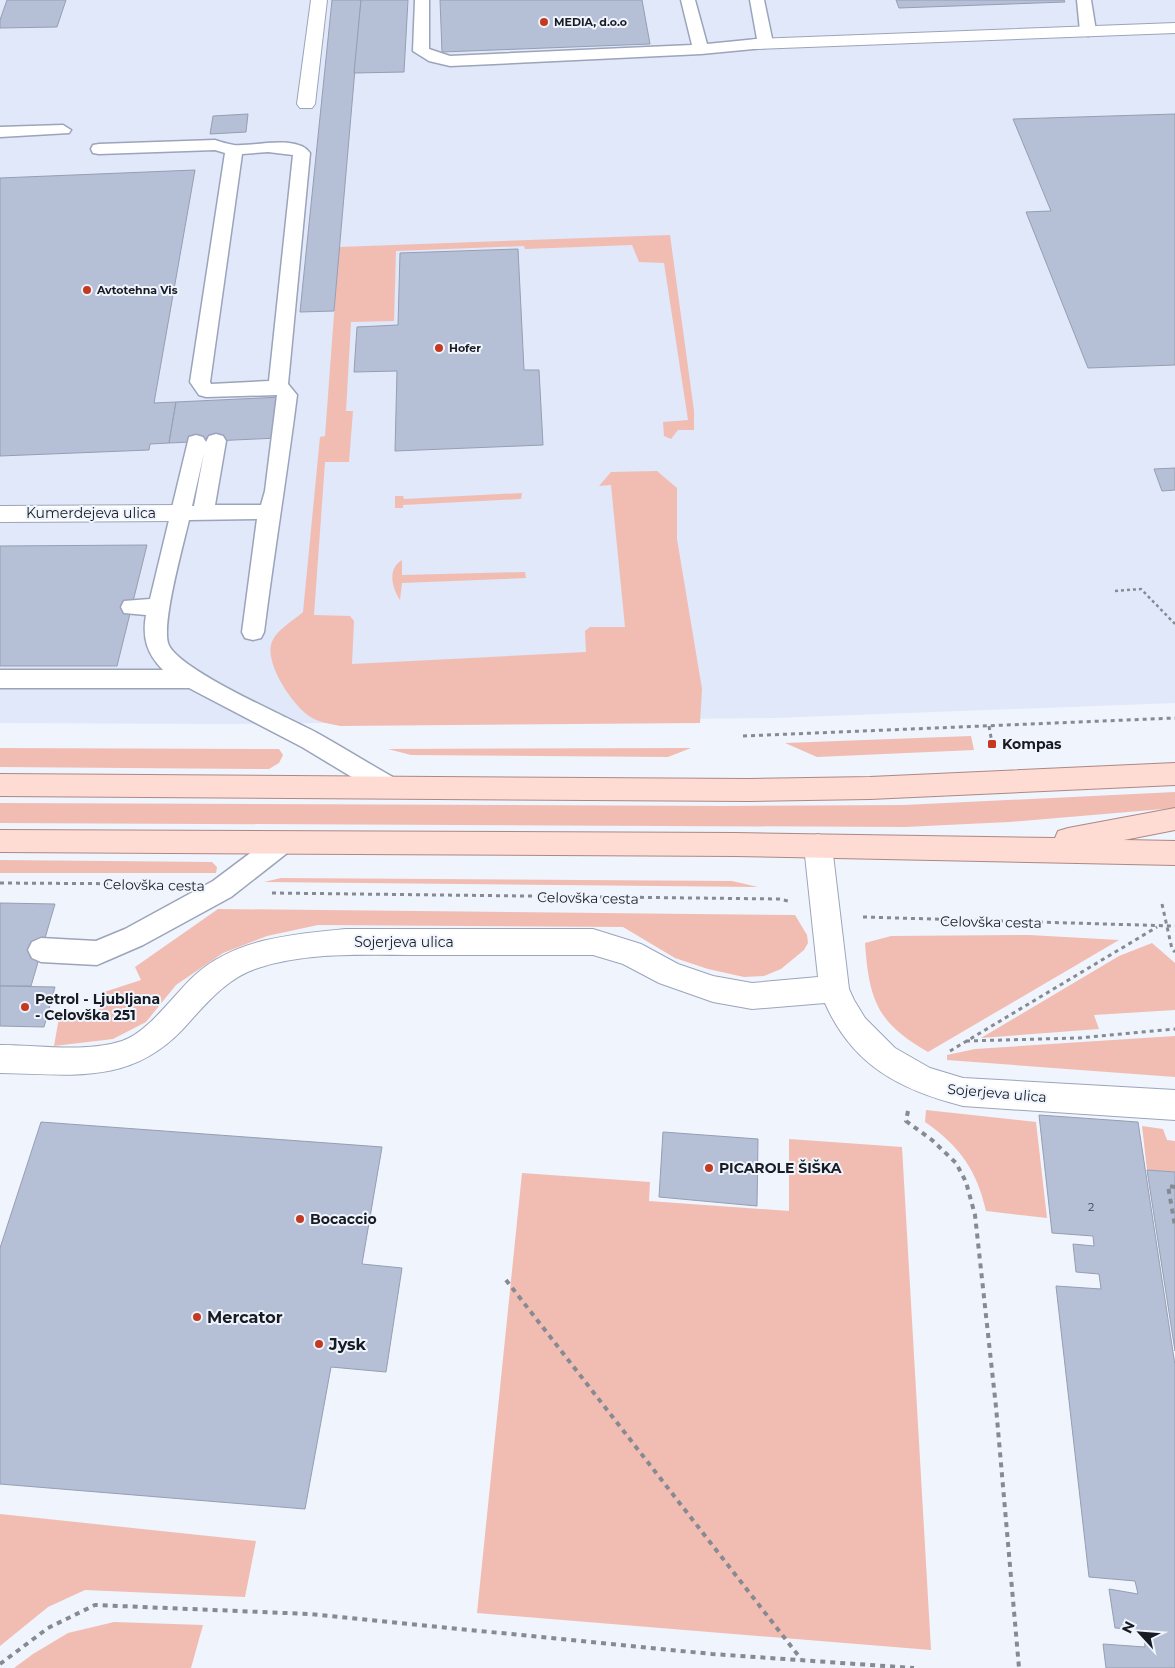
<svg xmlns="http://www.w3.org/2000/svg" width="1175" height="1668" font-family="Montserrat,sans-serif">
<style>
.built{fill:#e0e8f9}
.green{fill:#f1bdb2}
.building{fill:#b5bfd5;stroke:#959eb3}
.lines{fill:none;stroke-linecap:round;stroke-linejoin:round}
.service-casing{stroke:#9ba4ba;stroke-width:3}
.minor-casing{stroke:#9ba4ba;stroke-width:2}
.primary-casing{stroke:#ad8883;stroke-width:2}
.path-far2{stroke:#868a92;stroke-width:2.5;stroke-dasharray:3 3;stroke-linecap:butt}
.path-far1{stroke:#868a92;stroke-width:3;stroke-dasharray:4 4;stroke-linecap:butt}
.path{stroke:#868a92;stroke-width:4;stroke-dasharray:5 5;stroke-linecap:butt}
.service{fill:#fff;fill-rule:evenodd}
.minor{fill:#fff;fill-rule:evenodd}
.primary{fill:#fedbd3;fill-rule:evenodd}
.poi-dot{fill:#c43920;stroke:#eff4fd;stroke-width:2}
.labels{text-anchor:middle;stroke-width:4;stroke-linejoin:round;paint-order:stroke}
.far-poi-label{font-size:11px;font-weight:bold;fill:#181b23;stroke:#eff4fd;text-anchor:start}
.number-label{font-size:11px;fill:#3f4450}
.street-label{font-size:14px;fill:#181b23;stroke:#eff4fd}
.poi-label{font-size:14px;font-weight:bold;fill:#181b23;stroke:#eff4fd;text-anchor:start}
.near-poi-label{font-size:16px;font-weight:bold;fill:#181b23;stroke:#eff4fd;text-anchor:start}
</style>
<rect width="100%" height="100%" fill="#eff4fd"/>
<!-- built -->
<polygon class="built" points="0,0 1175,0 1175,703 774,718 235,724 0,723"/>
<!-- green -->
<g class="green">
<path d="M670 235 694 411V430H678L671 439 664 436 663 422 688 420 664 263 639 262 632 245 525 249 524 246 396 251 394 321 351 322 346 411H353L349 462H325L314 615 350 616 354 621 352 664 586 652 585 631 590 627H625L611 485 599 486 611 472 657 471 677 488V539L702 689 700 723 340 726C332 724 322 723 314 719 295 710 266 666 271 645 274 631 293 621 303 612L320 437 325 436 339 247Z"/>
<polygon points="522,493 521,499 403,505 403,508 395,508 395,496 403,496 404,499"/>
<path d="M402 560V575L525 572 526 578 402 583 400 600C392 588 387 569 402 560Z"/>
<polygon points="971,736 974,750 817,757 785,743"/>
<polygon points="0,748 279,749 283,755 279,763 269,769 0,767"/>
<polygon points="691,748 668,757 411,755 388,749"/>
<polygon points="1175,792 1175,808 1009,822 905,827 0,823 0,803 723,806 904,805"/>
<polygon points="0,860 212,862 217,867 216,873 0,873"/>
<polygon points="281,878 732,881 758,887 264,882"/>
<polygon points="218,909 795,915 807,935 808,943 804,950 781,969 764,976 744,977 708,969 675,958 623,927 318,925 267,936 223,953 176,985 146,1022 113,1039 54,1046 60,1012 98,1014 101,993 141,980 135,967"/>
<path d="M1029 935 1119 940 928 1052C877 1023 869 1000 865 943L891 936Z"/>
<polygon points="1152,943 1175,963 1175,1010 1094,1015 1099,1029 981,1038 1119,956"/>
<polygon points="1175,1036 1175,1077 947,1060 947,1055 975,1049"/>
<path d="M926 1110 1036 1122 1047 1218 986 1211C977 1171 960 1146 925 1122Z"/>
<polygon points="1142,1126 1163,1129 1167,1140 1175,1141 1175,1172 1147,1170"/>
<polygon points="789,1139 902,1147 931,1650 477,1613 522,1173 650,1182 649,1201 789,1211"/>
<polygon points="0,1514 256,1541 245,1597 85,1590 48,1607 0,1646"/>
<polygon points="114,1622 203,1625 191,1668 14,1668 33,1654 68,1633"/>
</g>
<!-- building -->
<g class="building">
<polygon points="7,0 66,0 57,27 0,28 0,20"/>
<polygon points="332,0 361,0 334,311 300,312"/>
<polygon points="361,0 408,0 404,72 354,73"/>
<polygon points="440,0 642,0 650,44 442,52"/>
<polygon points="896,0 1064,0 1065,2 899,8"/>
<polygon points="248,114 246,132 210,134 213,116"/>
<polygon points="1175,114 1175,365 1088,368 1026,212 1051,211 1013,119"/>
<polygon points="195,170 154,403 176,402 169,443 150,444 149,450 0,456 0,178"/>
<polygon points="518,249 524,370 539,370 543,445 395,451 397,371 354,372 357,327 398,325 400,253"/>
<polygon points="282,397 278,438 169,443 176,402"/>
<polygon points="1175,468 1175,490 1162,491 1154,469"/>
<polygon points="147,545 117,666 0,666 0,546"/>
<polygon points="0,903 55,904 31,986 0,986"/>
<polygon points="0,986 55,987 44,1027 0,1026"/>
<polygon points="1039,1115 1138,1122 1175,1365 1175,1668 1106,1668 1103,1644 1145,1647 1144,1630 1115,1628 1109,1589 1138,1594 1135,1581 1089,1577 1056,1286 1101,1289 1099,1274 1076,1272 1073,1244 1094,1246 1093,1236 1052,1233"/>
<polygon points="41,1122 382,1147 362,1264 402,1268 386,1372 331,1367 305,1509 0,1484 0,1248"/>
<polygon points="663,1132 758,1139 757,1206 659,1197"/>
<polygon points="1147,1170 1175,1172 1175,1351"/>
</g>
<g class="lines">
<!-- service casing -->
<g class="service-casing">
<g id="service">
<polygon points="415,0 429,0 429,49 450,56 692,45 681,0 695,0 707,44 757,39 750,0 764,0 773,43 765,48 701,54 450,66 429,61 413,51"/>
<polygon points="1077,0 1091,0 1096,31 1093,34 1088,36 1080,31"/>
<polygon points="63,125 71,130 69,133 0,137 0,127"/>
<path d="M215 140C221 142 228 144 234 145 253 147 297 134 310 153L288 384 297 395C287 474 274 553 264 632L261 638 253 640 245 638 242 632 257 519 189 520C183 546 162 621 168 643 175 669 292 719 319 734 346 749 371 765 398 780L401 787 398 794 389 797 380 794 302 747 189 688H0V670H163C147 654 142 638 146 615L124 613 121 607 124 601 150 599 189 437 196 435 203 437 206 442 209 436 216 434 223 436 226 441 215 505H261L265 491 277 395 206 397 199 395 190 382 225 153 215 150 99 154 93 153 91 149 93 145 99 144ZM268 152 293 155 269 381 211 384 210 382 242 154ZM204 453 194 506H192Z"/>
<polygon points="282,833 291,836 295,843 291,850 231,897 143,945 106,961 97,965 41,962 32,958 28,950 32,942 41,938 96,941 125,929 213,881 273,836"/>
</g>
</g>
<!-- minor casing -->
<g class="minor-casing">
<g id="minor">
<polygon points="311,0 327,0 315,104 312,108 300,108 297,104"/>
<polygon points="1175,23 1175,33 757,49 751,48 749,44 751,40 757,39"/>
<polygon points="181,505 189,507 193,513 189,519 181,521 0,522 0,506"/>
<path d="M818 834 828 838 832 846 849 989 854 1000 865 1018 895 1048 930 1068 963 1078 1175 1090V1120L963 1106C900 1090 852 1065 825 1003L752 1009 713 1002 659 983 623 964 593 955C533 955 472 955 412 955 361 955 307 952 258 968 226 978 205 1005 183 1029 129 1086 71 1074 0 1073V1045C39 1045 84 1053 122 1041 149 1032 174 994 195 975 236 938 294 934 346 929H593L641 944 678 964 713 976 752 983 818 977 804 846 808 838Z"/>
</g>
</g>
<!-- primary casing -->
<g class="primary-casing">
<g id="primary">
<polygon points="1175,763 1175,785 870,799 749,801 0,796 0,774 749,779 870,777"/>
<polygon points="1175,808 1175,830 1124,840 1175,841 1175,865 735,856 0,852 0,830 735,833 1055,838 1058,831 1068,828"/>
</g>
</g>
<!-- path-far2 -->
<polyline class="path-far2" points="1115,591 1141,589 1175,624"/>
<!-- path-far1 -->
<g class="path-far1">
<polyline points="989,726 993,749"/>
<polyline points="743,736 1175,718"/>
<polyline points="0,883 157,884"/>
<polyline points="272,893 779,899 788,901"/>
<polyline points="1162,904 1172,949 1175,952"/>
<polyline points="863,917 1175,926"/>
<polyline points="966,1041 1078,1038 1175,1029"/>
<polyline points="950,1051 1157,927"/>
</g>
<!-- path -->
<g class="path">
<polyline points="908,1111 906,1121 932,1140 956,1163 966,1182 975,1215 996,1407 1019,1668"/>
<polyline points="1175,1187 1168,1186 1175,1226"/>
<polyline points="506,1280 801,1659"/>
<polyline points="0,1664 48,1628 95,1605 309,1614 712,1654 914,1668"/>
</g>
<!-- service -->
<use href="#service" class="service"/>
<!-- minor -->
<use href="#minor" class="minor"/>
<!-- primary -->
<use href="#primary" class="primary"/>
</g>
<!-- markers -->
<g class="poi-dot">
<circle cx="544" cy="22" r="5"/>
<circle cx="87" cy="290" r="5"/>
<circle cx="439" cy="348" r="5"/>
<rect x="987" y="739" width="10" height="10" rx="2.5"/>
<circle cx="25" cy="1007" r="5"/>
<circle cx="709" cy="1168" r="5"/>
<circle cx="300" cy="1219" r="5"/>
<circle cx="197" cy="1317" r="5"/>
<circle cx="319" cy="1344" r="5"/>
</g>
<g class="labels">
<!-- far-poi labels -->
<g class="far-poi-label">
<text x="554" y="26">MEDIA, d.o.o</text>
<text x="97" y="294">Avtotehna Vis</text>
<text x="449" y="352">Hofer</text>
</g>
<!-- number labels -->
<g class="number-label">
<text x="1091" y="1211">2</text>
</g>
<!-- street labels -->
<g class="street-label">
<text x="91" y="518">Kumerdejeva ulica</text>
<text transform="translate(154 885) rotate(1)" y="5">Celovška cesta</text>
<text transform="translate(588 898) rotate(1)" y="5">Celovška cesta</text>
<text transform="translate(991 922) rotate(1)" y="5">Celovška cesta</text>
<text x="404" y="947">Sojerjeva ulica</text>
<text transform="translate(997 1093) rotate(5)" y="5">Sojerjeva ulica</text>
</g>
<!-- poi labels -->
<g class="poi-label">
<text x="1002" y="749">Kompas</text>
<text x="35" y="1004">Petrol - Ljubljana<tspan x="35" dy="16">- Celovška 251</tspan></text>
<text x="719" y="1173">PICAROLE ŠIŠKA</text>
<text x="310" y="1224">Bocaccio</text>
</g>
<!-- near-poi labels -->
<g class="near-poi-label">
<text x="207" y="1323">Mercator</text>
<text x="329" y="1350">Jysk</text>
</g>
</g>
<!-- north arrow -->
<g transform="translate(1140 1633) rotate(296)" stroke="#eff4fd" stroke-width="4" paint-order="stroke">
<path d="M0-4L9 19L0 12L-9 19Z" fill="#181b23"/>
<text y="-8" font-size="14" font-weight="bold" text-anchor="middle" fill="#181b23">N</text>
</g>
</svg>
